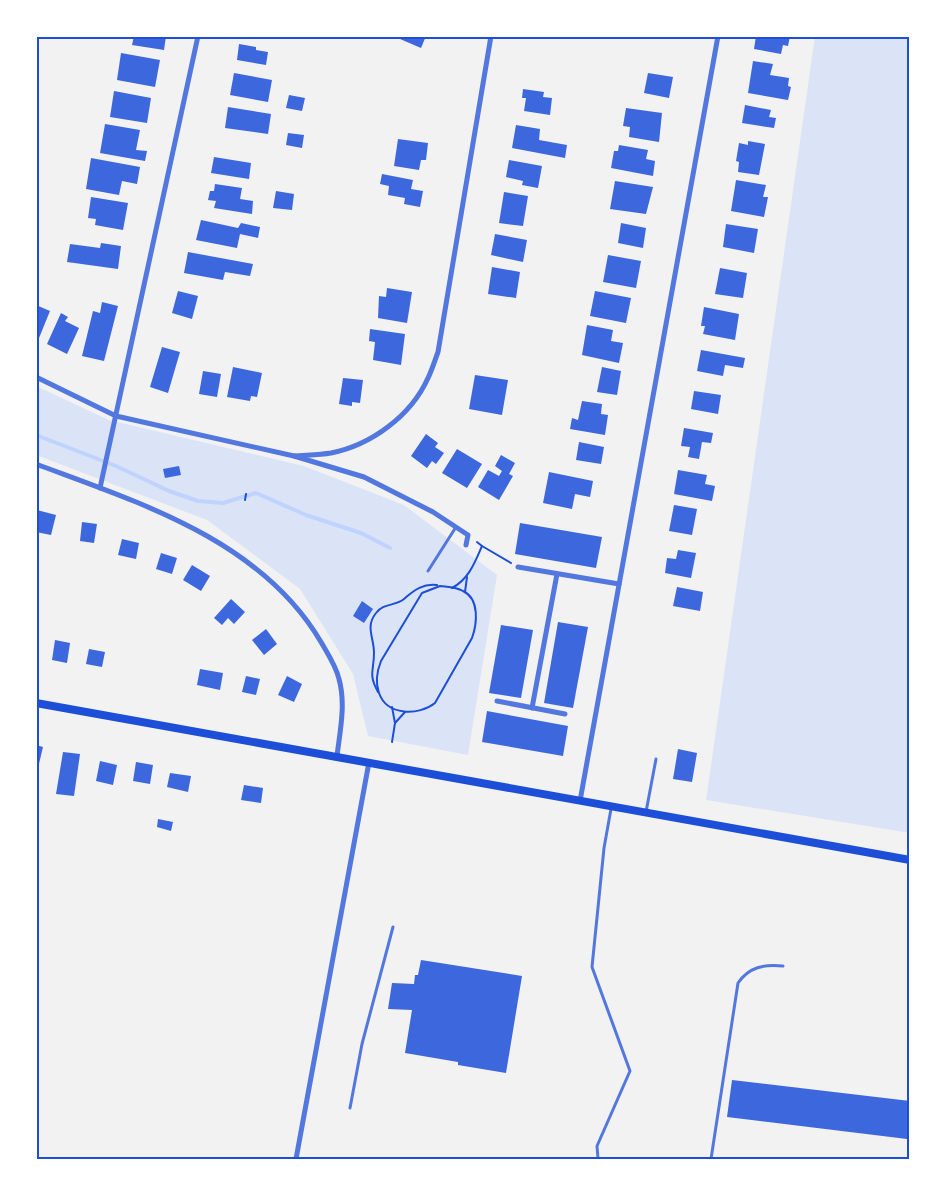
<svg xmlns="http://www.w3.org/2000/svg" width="946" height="1195" font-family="'Open Sans',sans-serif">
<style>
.green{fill:#dbe4f7}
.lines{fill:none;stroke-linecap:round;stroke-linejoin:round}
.stream{stroke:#bfd3fe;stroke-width:4}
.building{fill:#3d67dc}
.path{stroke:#1d4ed8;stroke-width:2}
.service{stroke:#5277de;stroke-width:3}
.minor{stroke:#5277de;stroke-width:5}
.secondary{stroke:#1d4ed8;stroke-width:8}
.neatline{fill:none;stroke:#1d4ed8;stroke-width:2}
</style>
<rect width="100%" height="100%" fill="#f2f2f2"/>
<!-- green -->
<g class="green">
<polygon points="815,36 910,36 910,833 706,800"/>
<polygon points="36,386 109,420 304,466 404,505 497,575 468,755 368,736 353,674 300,589 207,520 36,455"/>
</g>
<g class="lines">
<!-- stream -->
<polyline class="stream" points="36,435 116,466 169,491 198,501 223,503 256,493 306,515 361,533 390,548"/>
</g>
<!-- building -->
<g class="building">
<polygon points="134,36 166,36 164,50 132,45"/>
<polygon points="402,36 426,36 421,48 400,39"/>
<polygon points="756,36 790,36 788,46 783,45 781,54 754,49"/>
<polygon points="239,44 256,47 256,50 268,52 266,65 237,60"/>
<polygon points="121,53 160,60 155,87 117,80"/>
<polygon points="753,61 773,64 770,75 789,78 788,86 791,87 788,100 748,93"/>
<polygon points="234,73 272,80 268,102 230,95"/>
<polygon points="648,73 673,77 669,98 644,93"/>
<polygon points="523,89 544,92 543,97 552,98 550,115 524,111 526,98 522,98"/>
<polygon points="114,91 151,98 147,123 110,117"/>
<polygon points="289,95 305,98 302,111 286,108"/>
<polygon points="745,105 771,110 769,117 776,118 774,128 742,123"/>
<polygon points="228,107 271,114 268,134 225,128"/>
<polygon points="626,108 662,113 659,142 629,137 630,127 623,126"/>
<polygon points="105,124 140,130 136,150 147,151 145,161 100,153"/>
<polygon points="516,125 540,129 539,140 567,145 565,158 512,148"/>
<polygon points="288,133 304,135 302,148 286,145"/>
<polygon points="398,139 428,143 426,160 421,160 419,170 394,166"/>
<polygon points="748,141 765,144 759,175 738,172 739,162 736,161 739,143 748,145"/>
<polygon points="619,145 648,150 646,159 655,161 653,176 611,168 614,151 618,151"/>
<polygon points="214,157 251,163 249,179 211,173"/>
<polygon points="91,158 140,167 137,184 122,181 119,195 86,189"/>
<polygon points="509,160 542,166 538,188 522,185 523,181 506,177"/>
<polygon points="382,174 413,180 411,189 423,191 420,207 404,204 405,198 388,195 389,186 380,184"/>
<polygon points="736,180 766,185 763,197 768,197 764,217 731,211"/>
<polygon points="615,181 653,187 646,214 610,209"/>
<polygon points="215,184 242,188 240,199 253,201 252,214 214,208 216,201 208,200 210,191 214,191"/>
<polygon points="276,191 294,194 292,210 273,208"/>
<polygon points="504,192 528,196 523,226 499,223"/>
<polygon points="91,197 128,203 123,230 95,225 96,219 88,218"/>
<polygon points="201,220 238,228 241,223 260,227 258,238 240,234 237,248 196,240"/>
<polygon points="621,223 646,228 643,248 618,243"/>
<polygon points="726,224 758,229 754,253 723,247"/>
<polygon points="495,234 527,240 523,262 491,255"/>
<polygon points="101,243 121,246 118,269 67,262 70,244 100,248"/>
<polygon points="188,252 253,264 250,276 225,272 223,280 184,273"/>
<polygon points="608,255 641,261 636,288 603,282"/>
<polygon points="492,267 520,272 516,298 488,294"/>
<polygon points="720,268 747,273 743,298 715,294"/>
<polygon points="387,288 412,292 407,323 378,318 379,296 386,297"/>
<polygon points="178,291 198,296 192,319 172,313"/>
<polygon points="595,291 631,298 626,323 590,316"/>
<polygon points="102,302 118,306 104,361 82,356 93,311 100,313"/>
<polygon points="36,305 50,311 39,338 36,336"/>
<polygon points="704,307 739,314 735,340 703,334 705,326 701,326"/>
<polygon points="61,313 68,317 65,321 79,328 67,354 47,344"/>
<polygon points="587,325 613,330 611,341 623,343 619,363 582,355"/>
<polygon points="370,329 405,334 401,365 373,360 375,342 369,341"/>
<polygon points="162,347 180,352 168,393 150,387"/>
<polygon points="701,350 745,358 743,368 725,365 723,376 697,371"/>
<polygon points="233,367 262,373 257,397 251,396 250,401 227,397"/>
<polygon points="602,367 621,371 617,395 597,392"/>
<polygon points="203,371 221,374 217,397 199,394"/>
<polygon points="475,375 508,380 502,415 469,409"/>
<polygon points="343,378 363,380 360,403 352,402 352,406 339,404"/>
<polygon points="694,391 721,395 718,414 691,409"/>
<polygon points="582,401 602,404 601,414 608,415 605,435 570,429 572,418 578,420"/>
<polygon points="684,428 713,433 711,443 702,442 699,459 688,457 690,447 681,446"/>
<polygon points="426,434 438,443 435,447 444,453 436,464 432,461 427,468 411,456"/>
<polygon points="579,442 604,447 601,464 576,460"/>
<polygon points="457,449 482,464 467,488 442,473"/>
<polygon points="501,455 515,463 509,474 513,476 499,500 478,487 488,470 499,476 502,471 495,466"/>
<polygon points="179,466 181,475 165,478 163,469"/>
<polygon points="678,470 707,475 705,484 715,486 712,501 674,494"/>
<polygon points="549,472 593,481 590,497 575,494 572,509 543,503"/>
<polygon points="674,505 697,509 692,535 669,531"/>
<polygon points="37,510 56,515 51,535 36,532"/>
<polygon points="82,522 97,524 94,543 80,541"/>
<polygon points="520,523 602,537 596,568 515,554"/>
<polygon points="122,539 139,543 136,559 118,555"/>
<polygon points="678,550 696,553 691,578 665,573 667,558 676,559"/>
<polygon points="161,553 177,558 172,574 156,569"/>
<polygon points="192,565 210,576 201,591 183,580"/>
<polygon points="677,587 703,592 700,611 673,606"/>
<polygon points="231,599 245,612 234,624 228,618 222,625 214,618"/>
<polygon points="362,601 373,609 364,623 353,616"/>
<polygon points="558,622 588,627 573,708 544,703"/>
<polygon points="501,625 533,630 521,698 489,693"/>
<polygon points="266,629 277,644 264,655 252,640"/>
<polygon points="55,640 70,643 67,663 52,660"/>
<polygon points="89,649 105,652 102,667 86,664"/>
<polygon points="200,669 223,673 220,690 197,685"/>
<polygon points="246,676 260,679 256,695 242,692"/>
<polygon points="287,676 302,684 294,702 278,695"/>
<polygon points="487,711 568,726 563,756 482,742"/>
<polygon points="36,745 43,747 38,768 36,768"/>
<polygon points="678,749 697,753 692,782 673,779"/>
<polygon points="63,752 80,754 74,796 56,794"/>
<polygon points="100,761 117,765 113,785 96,781"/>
<polygon points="136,762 153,765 150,784 133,781"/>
<polygon points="170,773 191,776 188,792 167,787"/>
<polygon points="244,785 263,788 261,803 241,800"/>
<polygon points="158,819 173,822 171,831 157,827"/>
<polygon points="421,960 522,976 506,1073 458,1065 458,1062 405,1053 412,1010 388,1009 392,983 414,984 415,975 418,975"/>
<polygon points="732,1080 910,1101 907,1139 727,1117"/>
</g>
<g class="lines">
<!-- path -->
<g class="path">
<polyline points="245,500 246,494"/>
<polyline points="482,546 511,563"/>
<path d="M440 586C447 587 456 587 463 591 480 599 477 624 472 638L435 703C419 716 387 716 379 693 375 682 377 671 381 661L422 593Z"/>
<path d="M452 588C469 579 475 562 482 546L477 542"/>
<polyline points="465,592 467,577"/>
<path d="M378 692C368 674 374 671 374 653 374 637 365 627 376 613 383 603 396 606 404 599 414 590 424 583 437 585"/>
<polyline points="392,707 395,723 392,742"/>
<polyline points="395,723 405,712"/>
</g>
<!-- service -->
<g class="service">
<polyline points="428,571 456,527"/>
<polyline points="646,812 656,759"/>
<polyline points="350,1108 362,1044 393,927"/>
<polyline points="598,1159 597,1146 630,1071 592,967 604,848 611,809"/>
<path d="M711 1159 738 983C749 967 764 964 783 966"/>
</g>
<!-- minor -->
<g class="minor">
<polyline points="36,377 116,416 294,456 364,477 433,512 468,535 466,545"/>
<path d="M294 456C306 455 319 455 331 453 371 445 411 416 428 378 432 370 435 360 438 352L491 36"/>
<path d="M36 464C140 503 261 540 321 642 328 654 336 666 339 679 346 704 340 731 337 756"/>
<polyline points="100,488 198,36"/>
<polyline points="518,567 619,584"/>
<polyline points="497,701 565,714"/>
<polyline points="532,708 557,574"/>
<polyline points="580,801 718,36"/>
<polyline points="296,1159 369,762"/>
</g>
<!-- secondary -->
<polyline class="secondary" points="36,703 910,860"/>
</g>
<!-- border -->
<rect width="946" height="1195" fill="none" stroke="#ffffff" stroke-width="75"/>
<rect x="38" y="38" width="870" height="1120" class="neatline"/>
</svg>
